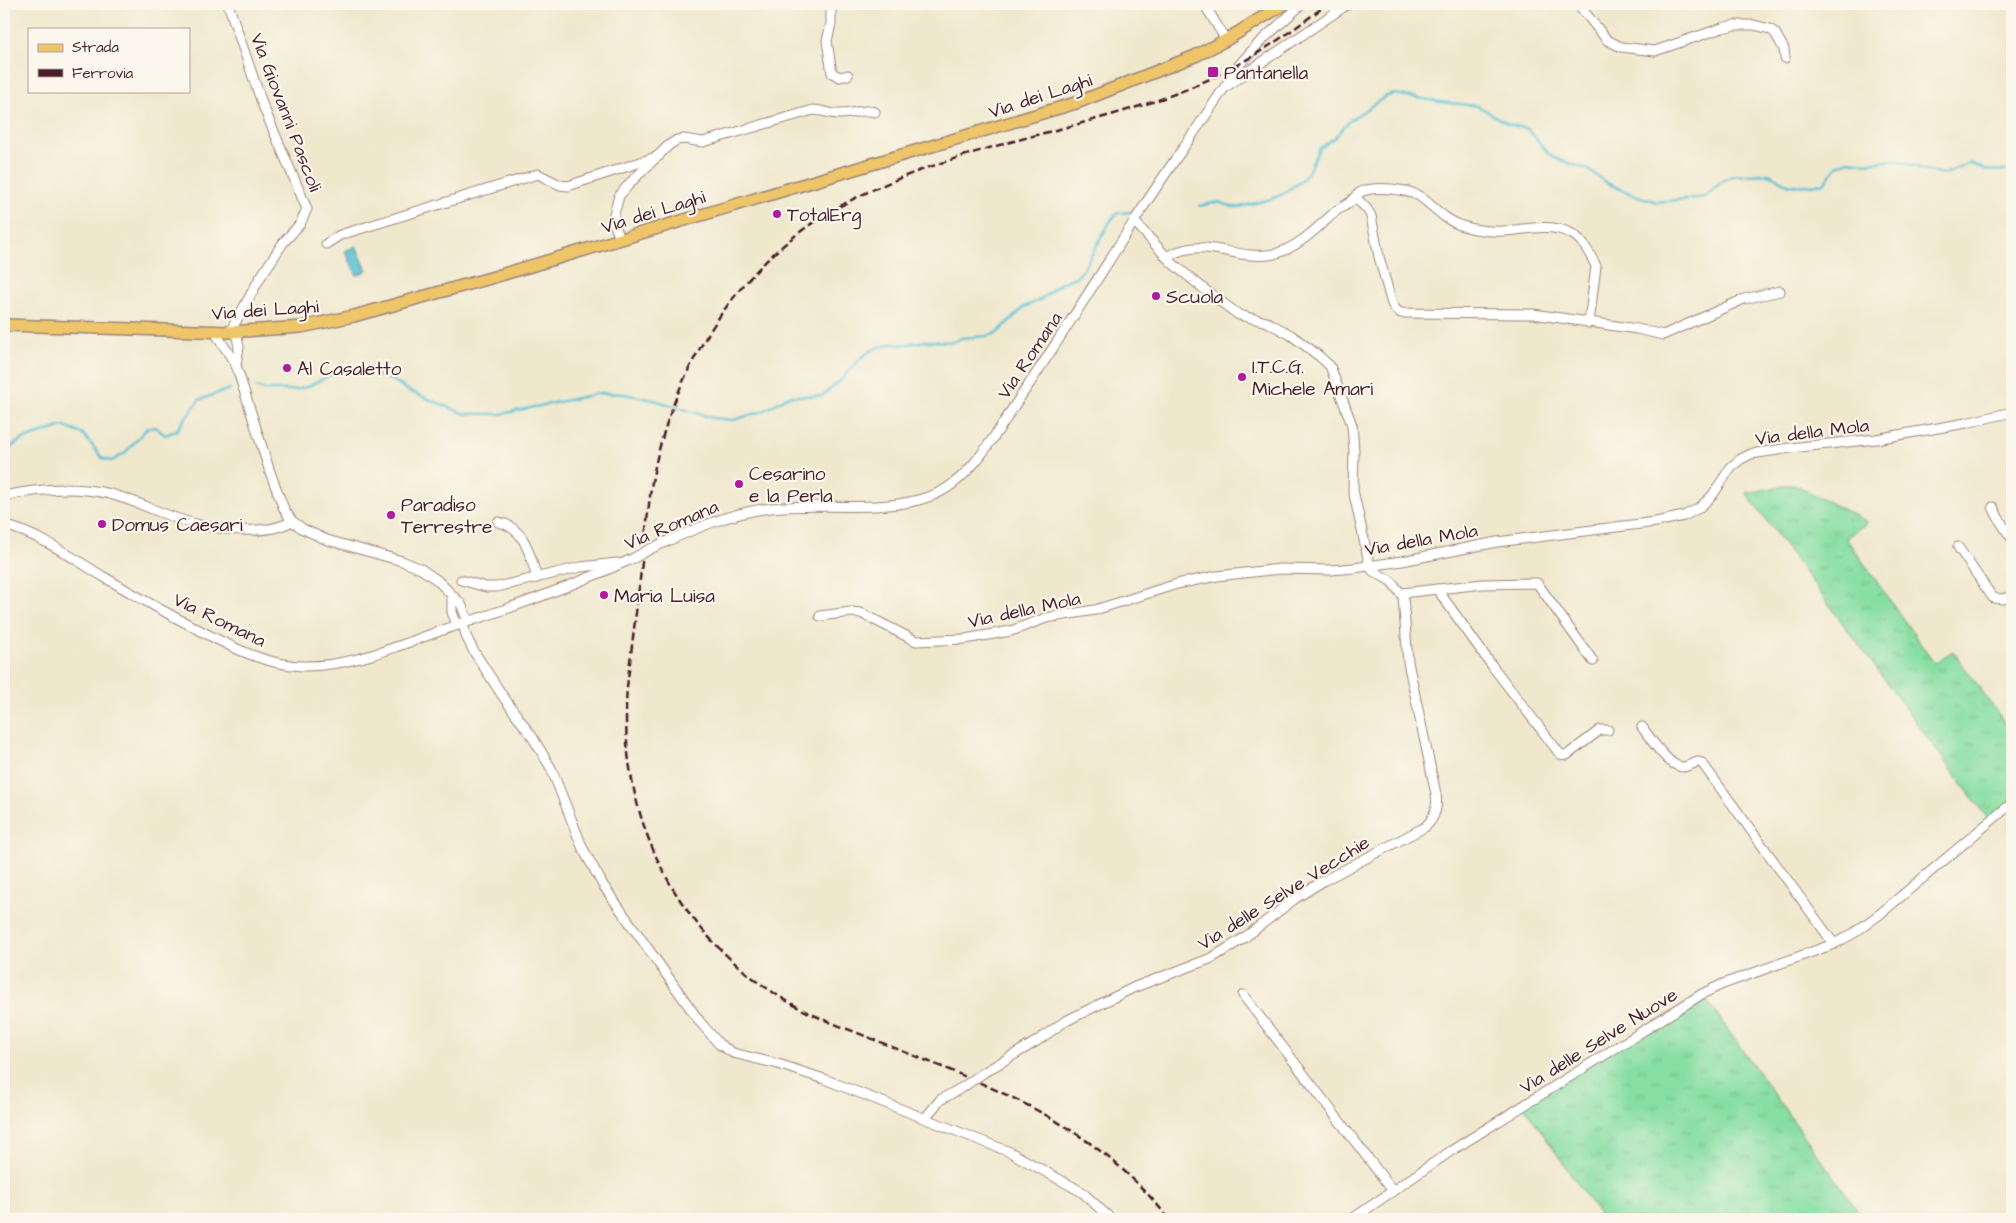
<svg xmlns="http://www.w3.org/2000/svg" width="2016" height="1223" font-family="'Architects Daughter',sans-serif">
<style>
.grass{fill:url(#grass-tufts);stroke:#687e66}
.water{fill:#58c1d4;stroke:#517080}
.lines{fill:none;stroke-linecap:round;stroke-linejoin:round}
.stream{stroke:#58c1d4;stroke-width:2.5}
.minor-casing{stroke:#9d847c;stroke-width:11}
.major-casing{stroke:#9d847c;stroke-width:14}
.minor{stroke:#fff;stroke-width:9}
.major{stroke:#eec569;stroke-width:11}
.rail{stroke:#4a1f2b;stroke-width:2.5;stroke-dasharray:8 4;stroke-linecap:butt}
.minor-bridge-casing{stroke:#9d847c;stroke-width:11;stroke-linecap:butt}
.minor-bridge{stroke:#fff;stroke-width:9}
.poi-dot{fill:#b5179e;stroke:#fbf7ec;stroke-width:2}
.labels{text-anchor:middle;stroke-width:4.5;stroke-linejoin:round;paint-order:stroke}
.poi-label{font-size:19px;fill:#4a1f2b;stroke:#fbf7ec;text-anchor:start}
.street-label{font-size:19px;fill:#4a1f2b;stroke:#fbf7ec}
</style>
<defs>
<pattern id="grass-tufts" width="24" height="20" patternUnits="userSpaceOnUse" patternTransform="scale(1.25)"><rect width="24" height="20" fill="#86dea2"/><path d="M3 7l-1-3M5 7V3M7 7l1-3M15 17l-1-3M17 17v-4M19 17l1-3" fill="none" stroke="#75be8c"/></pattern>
</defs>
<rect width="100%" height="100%" fill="#fbf7ec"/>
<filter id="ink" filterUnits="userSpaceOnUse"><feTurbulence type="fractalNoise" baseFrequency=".02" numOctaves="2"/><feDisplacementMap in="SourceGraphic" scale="10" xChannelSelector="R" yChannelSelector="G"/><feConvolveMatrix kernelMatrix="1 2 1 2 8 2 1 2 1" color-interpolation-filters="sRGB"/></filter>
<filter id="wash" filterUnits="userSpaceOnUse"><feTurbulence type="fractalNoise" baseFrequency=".0096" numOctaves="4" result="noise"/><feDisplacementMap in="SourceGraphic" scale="20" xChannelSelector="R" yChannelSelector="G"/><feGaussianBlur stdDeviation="1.12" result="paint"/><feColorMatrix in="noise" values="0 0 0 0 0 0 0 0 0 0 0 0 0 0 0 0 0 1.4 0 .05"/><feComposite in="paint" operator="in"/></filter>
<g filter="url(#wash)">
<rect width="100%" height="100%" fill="#f0e8cd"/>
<!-- grass -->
<g class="grass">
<polygon points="1794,484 1868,522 1846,538 1934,663 1953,651 2012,733 2012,802 1990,822 1746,493"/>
<polygon points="1702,994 1864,1219 1602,1219 1523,1105"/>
</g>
<!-- water -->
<polygon class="water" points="356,246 367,270 357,276 345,251"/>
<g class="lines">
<!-- stream -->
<g class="stream">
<path d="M1199 206 1219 202 1233 207H1240L1271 199 1281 195 1301 181 1307 174 1319 149 1334 138 1350 120 1385 97 1394 94 1441 102 1478 106 1508 124 1528 129 1548 153 1557 159 1587 169 1607 183 1634 195 1657 202 1705 197 1721 182 1732 176 1767 174C1776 175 1779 182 1788 184 1798 187 1813 185 1824 183L1837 166 1848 161 1864 163 1898 160 1928 171 1945 174 1970 163 1985 170 2012 171"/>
<polyline points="256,387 265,390 295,390 309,386 332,374 352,371 370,373 394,381 409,391 465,414 501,414 601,393 624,394 654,400 713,418 734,420 763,411 789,396 822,396 841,380 860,359 870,351 879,347 891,344 903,345 925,341 954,342 961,338 987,336 997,333 1024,307 1040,300 1061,283 1078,276 1083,270 1111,220 1118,213 1132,212"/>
<polyline points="4,452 21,440 63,426 83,434 103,459 112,461 125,453 147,428 155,427 165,435 176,431 199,400 230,389"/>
</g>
</g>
</g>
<g filter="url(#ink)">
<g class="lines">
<!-- minor casing -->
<g class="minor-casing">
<g id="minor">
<polyline points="228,4 263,106 307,209 300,224 283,243 260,278 230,332"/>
<polyline points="836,4 831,10 831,24 827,41 832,73 840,77 848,75"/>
<polyline points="1204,4 1226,40"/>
<polyline points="1578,4 1607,40 1621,47 1655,51 1722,28 1735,25 1754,25 1770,29 1775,33 1784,49 1785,58"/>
<polyline points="1227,86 1348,4"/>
<polyline points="1355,197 1367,209 1371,216 1379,257 1392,304 1396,310 1401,313 1533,314 1637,329 1663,335 1744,299 1780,291"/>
<path d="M620 239 614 223V214L619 196 631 182 669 145 677 140 684 139 703 142 813 110C822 110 829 114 838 114 852 115 861 108 875 112"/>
<polyline points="326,244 340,235 538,174 560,185 568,186 659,156"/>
<path d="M1166 257C1207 234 1234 262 1274 254 1298 248 1318 227 1336 211 1340 208 1345 206 1349 203 1354 199 1357 193 1363 191 1377 186 1411 189 1422 198 1436 209 1445 220 1462 226 1476 230 1490 232 1504 231 1525 230 1547 223 1568 232 1582 237 1589 253 1596 266L1589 323"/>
<polyline points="215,332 236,365 270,472 284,509 292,521 303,529 327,540 402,561 421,569 437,580 461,604 468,621"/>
<polyline points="236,332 239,347 236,365"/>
<path d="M4 496C37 489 72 486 106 493 137 500 165 517 196 524 210 528 226 529 241 530 259 531 277 530 292 521"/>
<polyline points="1993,507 1999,519 2012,539"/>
<path d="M498 522C525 527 530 555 537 578"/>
<path d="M4 525C41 535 71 557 104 577 136 596 170 615 203 632 233 648 267 665 302 666 357 667 407 641 458 625 518 606 577 584 634 558"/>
<polyline points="1958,547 1993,598 2003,599 2012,596"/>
<path d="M650 549C690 531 727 513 771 508 822 502 883 514 931 496 971 482 998 429 1021 396 1060 339 1096 281 1133 223 1167 169 1205 119 1239 65L1259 43 1302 4"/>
<polyline points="461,580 486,587 497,587 581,567 617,563"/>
<polyline points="1437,589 1493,667 1560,754 1567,755 1600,730 1608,730"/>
<polyline points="1402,593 1483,584 1537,583 1593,661"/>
<polyline points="452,596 452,612 457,625"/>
<polyline points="820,616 851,612 861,613 916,641 965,639 1011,631 1046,618 1095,610 1177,584 1217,576 1280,569 1331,570 1354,568 1402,561 1497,542 1656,522 1684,516 1699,508 1712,496 1731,467 1741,459 1751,454 1790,448 1876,439 1966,423 2012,412"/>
<polyline points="463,623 466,636 473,650 502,695 533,738 551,768 583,849 603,885 700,1022 719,1044 733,1053 778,1064 824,1079 1010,1152 1082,1192 1111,1219"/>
<path d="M1642 727C1650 738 1668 766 1682 767 1687 767 1693 763 1698 762L1702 763 1834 944"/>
<polyline points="1243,995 1393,1191"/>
<path d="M983 1073 1037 1041 1064 1022 1094 1007 1135 987 1212 958 1244 938 1296 898 1323 881 1425 827C1435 818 1438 807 1436 794L1408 662 1403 596 1391 581 1373 571 1370 567 1353 490 1354 451 1352 425 1330 366 1319 356 1291 335 1267 322 1239 315 1209 293 1172 263 1134 221"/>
<polyline points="926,1117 940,1100 963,1087"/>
<polyline points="1352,1219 1451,1151 1702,994 1723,984 1834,944 1854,933 1880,914 2012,803"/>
</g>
</g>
<!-- major casing -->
<g class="major-casing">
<polyline id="major" points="4,325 230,332 301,327 354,316 494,277 1079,102 1195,56 1226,40 1284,4"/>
</g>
<!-- minor -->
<use href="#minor" class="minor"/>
<!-- major -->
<use href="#major" class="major"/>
<!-- rail -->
<path class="rail" d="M1169 1219C1089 1118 990 1087 875 1040 851 1030 827 1022 803 1010 681 946 617 823 627 687L651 488C668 382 728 277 820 218 874 184 935 164 996 146 1060 128 1126 114 1187 89 1242 66 1281 40 1327 4"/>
<!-- minor-bridge casing -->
<g class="minor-bridge-casing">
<g id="minor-bridge">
<polyline points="634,558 650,549"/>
<polyline points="963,1087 983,1073"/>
</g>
</g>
<!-- minor-bridge -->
<use href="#minor-bridge" class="minor-bridge"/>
</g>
</g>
<!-- markers -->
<g class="poi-dot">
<rect x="1207" y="66" width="12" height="12" rx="2.5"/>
<circle cx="777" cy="214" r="5"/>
<circle cx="1156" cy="296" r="5"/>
<circle cx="287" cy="368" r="5"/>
<circle cx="1242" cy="377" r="5"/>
<circle cx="739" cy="484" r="5"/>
<circle cx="391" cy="515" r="5"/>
<circle cx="102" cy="524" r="5"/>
<circle cx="604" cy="595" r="5"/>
</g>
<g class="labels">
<!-- poi labels -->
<g class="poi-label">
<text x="1224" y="79">Pantanella</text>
<text x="787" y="221">TotalErg</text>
<text x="1166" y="303">Scuola</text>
<text x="1252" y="373">I.T.C.G.<tspan x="1252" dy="22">Michele Amari</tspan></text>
<text x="297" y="375">Al Casaletto</text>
<text x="749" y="480">Cesarino<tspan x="749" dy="22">e la Perla</tspan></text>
<text x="401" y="511">Paradiso<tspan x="401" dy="22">Terrestre</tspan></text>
<text x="112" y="531">Domus Caesari</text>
<text x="614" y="602">Maria Luisa</text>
</g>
<!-- street labels -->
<g class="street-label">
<text transform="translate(1040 95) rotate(-18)" y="7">Via dei Laghi</text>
<text transform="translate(287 112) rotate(69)" y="7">Via Giovanni Pascoli</text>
<text transform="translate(653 211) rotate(-17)" y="7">Via dei Laghi</text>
<text transform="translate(265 309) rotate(-4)" y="7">Via dei Laghi</text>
<text transform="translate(1029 355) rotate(-56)" y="7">Via Romana</text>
<text transform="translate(1812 431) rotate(-7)" y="7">Via della Mola</text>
<text transform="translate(671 524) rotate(-23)" y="7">Via Romana</text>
<text transform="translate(1421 539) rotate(-10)" y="7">Via della Mola</text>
<text transform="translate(1024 609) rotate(-12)" y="7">Via della Mola</text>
<text transform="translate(220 619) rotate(26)" y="7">Via Romana</text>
<text transform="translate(1283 892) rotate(-32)" y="7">Via delle Selve Vecchie</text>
<text transform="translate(1598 1040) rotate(-32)" y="7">Via delle Selve Nuove</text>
</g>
</g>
<!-- margin -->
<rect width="2016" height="1223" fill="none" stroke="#fbf7ec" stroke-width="20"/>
<!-- legend -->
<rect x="28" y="28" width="162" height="65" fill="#fbf7ec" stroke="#b4a19f"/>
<rect x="38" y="44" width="25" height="8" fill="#eec569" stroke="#b4a19f"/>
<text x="72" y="52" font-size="15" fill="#4a1f2b">Strada</text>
<rect x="38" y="69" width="25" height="8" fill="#4a1f2b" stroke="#b4a19f"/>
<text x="72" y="78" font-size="15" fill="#4a1f2b">Ferrovia</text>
</svg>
